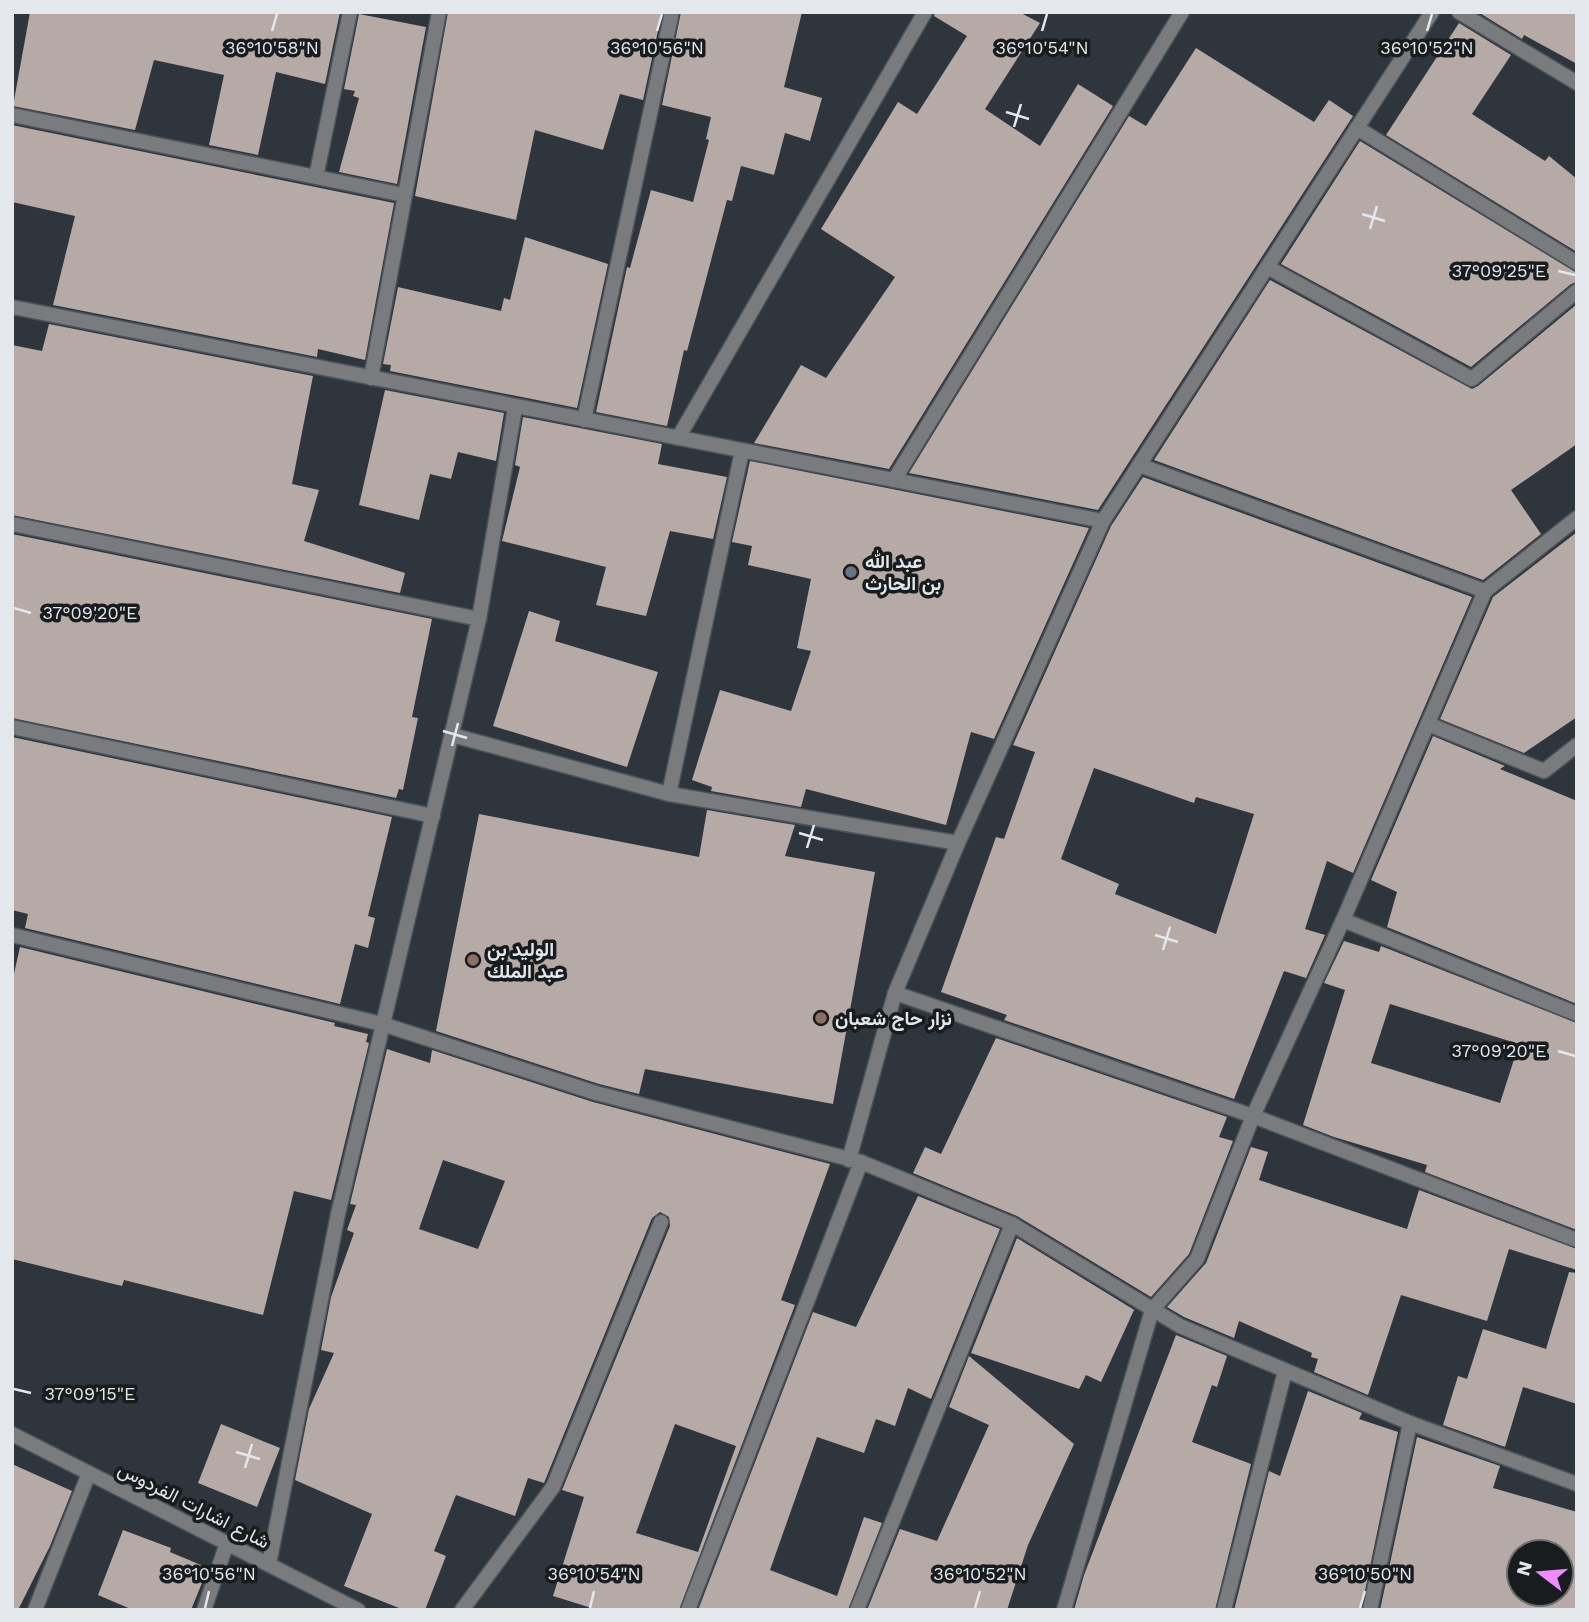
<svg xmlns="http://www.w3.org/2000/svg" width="1589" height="1622" font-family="'Work Sans',Vazirmatn,sans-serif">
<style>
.building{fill:#b6aaa6;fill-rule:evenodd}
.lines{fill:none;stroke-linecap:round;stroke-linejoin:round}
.minor-casing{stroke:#4b5258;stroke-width:17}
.minor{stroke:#797b7f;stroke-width:14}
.ticks{fill:none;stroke:#e4e8ec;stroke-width:2.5}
.worship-dot{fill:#6b7280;stroke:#191c1f;stroke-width:2.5}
.education-dot{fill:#8d6e63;stroke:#191c1f;stroke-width:2.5}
.labels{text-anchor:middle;stroke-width:7;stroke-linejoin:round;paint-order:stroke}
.poi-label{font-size:19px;font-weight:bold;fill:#e4e8ec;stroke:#191c1f;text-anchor:start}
.street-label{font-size:19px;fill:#e4e8ec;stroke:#191c1f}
.ticks-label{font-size:18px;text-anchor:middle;fill:#e4e8ec;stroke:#191c1f;stroke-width:7;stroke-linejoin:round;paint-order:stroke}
</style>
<rect width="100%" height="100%" fill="#2e353c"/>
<!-- building -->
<g class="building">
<polygon points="30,12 340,12 325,84 276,72 258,155 209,145 224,75 154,60 135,130 13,106"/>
<polygon points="448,12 662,12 643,100 620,94 603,150 535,130 516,220 415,196"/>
<polygon points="681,12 802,12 784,87 822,98 810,141 785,133 774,175 741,166 732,201 727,200 687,351 684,350 667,426 596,412 627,267 630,268 651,190 693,202 709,140 706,139 711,117 662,105"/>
<polygon points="935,12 1019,12 1040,23 985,109 1040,146 1078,84 1113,106 889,469 754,443 801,365 826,378 895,277 821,229 898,102 917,114 967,36 934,16"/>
<polygon points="1478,12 1577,12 1577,64 1524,35 1522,39"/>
<polygon points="359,14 426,27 397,184 339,172 359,98 353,96 355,91 344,89"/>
<polygon points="1459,23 1511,55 1472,114 1545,161 1549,156 1577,179 1577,252 1386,135"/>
<polygon points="1196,48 1314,122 1329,100 1353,116 1098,510 909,473 1129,116 1146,126"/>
<polygon points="12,125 394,203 365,360 318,349 317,357 53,305 75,216 12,202"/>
<polygon points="1360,141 1577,273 1577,282 1571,284 1471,367 1281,264"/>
<polygon points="525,237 608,264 577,408 390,371 391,365 383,364 398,287 501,311 504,298 510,300"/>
<polygon points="1270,280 1472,389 1478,386 1577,304 1577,444 1511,490 1541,534 1483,580 1154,460"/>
<polygon points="49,324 313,376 292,484 319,490 304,541 405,573 400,593 12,515 12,345 42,351"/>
<polygon points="385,390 504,413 496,461 458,452 451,479 430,474 419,520 359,505"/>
<polygon points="523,417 662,444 658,464 727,477 713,539 670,531 646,616 596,605 606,567 502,541 520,467 515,465"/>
<polygon points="750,461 1089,528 994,739 971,732 946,825 806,789 801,807 711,791 712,787 692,780 720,690 791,711 811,651 797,648 811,579 748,565 752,546 732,542"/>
<path d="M1143 477 1472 597 1353 873 1327 861 1305 929 1325 935 1306 978 1284 971 1234 1099 1004 1020 1007 1015 941 992 996 837 1004 839 1035 752 1013 745 1111 526ZM1094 768 1194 803 1196 797 1254 814 1216 934 1115 894 1119 884 1061 859Z"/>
<polygon points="1577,532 1577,717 1524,753 1440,719 1493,597"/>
<polygon points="12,534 432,619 412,717 418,718 403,790 399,789 396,798 12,718"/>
<polygon points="529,611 560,621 555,641 658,672 627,767 493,726"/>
<polygon points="1433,736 1505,766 1500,769 1577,801 1577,1004 1387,927 1397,892 1371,880"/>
<polygon points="12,737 392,817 368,916 375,918 368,948 355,944 340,1004 25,928 28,914 12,910"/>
<polygon points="707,810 795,825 785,856 875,872 833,1104 645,1069 639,1094 599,1084 436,1031 479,814 699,857"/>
<path d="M1344 941 1379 952 1381 946 1577 1023V1230L1425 1172 1427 1165 1334 1137 1303 1125 1345 990 1324 983ZM1390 1004 1519 1044 1500 1103 1371 1063Z"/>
<polygon points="20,947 335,1023 334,1026 368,1034 366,1042 369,1043 331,1200 294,1191 263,1315 124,1280 122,1286 12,1259 12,982"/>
<polygon points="996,1038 1227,1117 1219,1137 1233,1141 1189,1254 1151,1297 1017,1216 913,1173 925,1147 941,1154"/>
<path d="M387 1049 430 1063 432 1050 593 1102 830 1164 781 1300 795 1305 679 1610H598L553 1596 584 1497 562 1490 670 1226 669 1217 660 1212 652 1218 544 1483 528 1478 515 1516 456 1495 434 1551 446 1556 425 1610H404L344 1586 372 1514 295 1480 309 1409 334 1353 321 1350 331 1297 354 1233 347 1230 356 1205 350 1204ZM443 1160 505 1181 478 1249 419 1229ZM675 1424 736 1446 698 1552 636 1533Z"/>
<polygon points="1251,1147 1268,1152 1259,1180 1407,1229 1419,1190 1577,1249 1577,1270 1509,1249 1487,1321 1401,1295 1368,1395 1314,1372 1318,1359 1311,1357 1312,1353 1239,1321 1234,1338 1184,1317 1167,1307 1206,1263"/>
<polygon points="918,1196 1000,1229 931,1399 908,1388 895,1426 876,1419 864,1453 817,1437 770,1570 837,1596 864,1517 882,1523 848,1610 698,1610 813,1312 856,1327"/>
<polygon points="1017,1238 1136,1311 1134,1310 1101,1382 1086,1375 1079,1389 971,1353"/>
<polygon points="1569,1272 1577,1273 1577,1404 1523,1387 1505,1447 1443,1425 1458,1376 1467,1379 1483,1329 1546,1349"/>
<polygon points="1176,1335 1227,1356 1217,1387 1212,1385 1192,1442 1251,1464 1215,1610 1074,1610 1084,1575"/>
<polygon points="969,1356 1074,1444 1028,1545 1007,1610 867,1610 900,1529 937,1541 989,1425 949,1407"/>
<polygon points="1308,1391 1362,1413 1359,1419 1398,1432 1361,1610 1234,1610 1269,1471 1280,1476"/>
<polygon points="221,1424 280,1448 257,1507 198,1483"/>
<path d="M1417 1437 1500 1466 1493 1488 1577 1512V1610H1380ZM1519 1552H1561V1594H1519Z"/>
<polygon points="12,1464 72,1491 50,1546 18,1610 12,1610"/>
<polygon points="123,1530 171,1548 170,1552 208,1568 191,1610 133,1610 98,1595"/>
</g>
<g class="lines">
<!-- minor casing -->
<g class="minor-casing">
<g id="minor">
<polyline points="1459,12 1577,83"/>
<polyline points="12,115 404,195"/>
<polyline points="1357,128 1577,263"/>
<polyline points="316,177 350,12"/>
<polyline points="1267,267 1472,379 1577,291"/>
<polyline points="12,307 1103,521"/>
<polyline points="371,378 439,12"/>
<polyline points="584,420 672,12"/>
<polyline points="678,438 925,12"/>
<polyline points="1139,465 1485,591"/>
<polyline points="894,480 1182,12"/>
<polyline points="12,524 479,619"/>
<polyline points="1428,724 1544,771 1577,745"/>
<polyline points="12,727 433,816"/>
<polyline points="452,735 669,794 958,843"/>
<polyline points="669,794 742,451"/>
<polyline points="1343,920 1577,1014"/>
<polyline points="12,935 382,1024 596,1093 861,1162 1012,1224 1180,1326 1410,1423 1577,1484"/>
<polyline points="895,993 1253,1116 1577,1240"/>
<polyline points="849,1160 895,993 958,843 1103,521 1432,12"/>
<polyline points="12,1434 358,1610"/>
<polyline points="269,1564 338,1214 479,619 515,408"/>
<polyline points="35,1610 89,1473"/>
<polyline points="204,1610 227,1543"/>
<polyline points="462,1610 553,1487 661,1222"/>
<polyline points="688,1610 861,1162"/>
<polyline points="857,1610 1012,1224"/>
<polyline points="1064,1610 1152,1310 1197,1259 1253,1116 1343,920 1485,591 1577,518"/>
<polyline points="1224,1610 1285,1371"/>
<polyline points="1370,1610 1410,1423"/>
</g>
</g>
<!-- minor -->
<use href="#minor" class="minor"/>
</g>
<!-- ticks -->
<path class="ticks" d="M272 31 277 14M657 31 662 14M1042 31 1047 14M1427 31 1432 14M1006 112 1029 119M1014 127 1021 104M1362 214 1385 221M1370 229 1377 206M1558 271 1575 275M14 608 31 613M443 731 467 738M452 746 458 723M799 833 823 840M807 848 814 825M1155 935 1178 942M1163 950 1170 927M1558 1051 1575 1056M14 1389 31 1393M236 1452 260 1459M245 1468 252 1444M205 1608 209 1591M590 1608 594 1591M975 1608 980 1591M1360 1608 1365 1591"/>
<!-- markers -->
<circle class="worship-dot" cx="851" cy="572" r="7"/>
<g class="education-dot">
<circle cx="473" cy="960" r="7"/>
<circle cx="821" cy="1018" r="7"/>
</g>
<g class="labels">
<!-- poi labels -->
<g class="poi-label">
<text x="865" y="568">عبد الله<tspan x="865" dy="22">بن الحارث</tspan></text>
<text x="487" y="956">الوليد بن<tspan x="487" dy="22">عبد الملك</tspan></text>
<text x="835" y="1025">نزار حاج شعبان</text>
</g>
<!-- street labels -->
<g class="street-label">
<text transform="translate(194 1505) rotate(27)" y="7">شارع اشارات الفردوس</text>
</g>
</g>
<g class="ticks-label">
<text x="272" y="54">36°10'58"N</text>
<text x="657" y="54">36°10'56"N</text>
<text x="1042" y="54">36°10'54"N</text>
<text x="1427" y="54">36°10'52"N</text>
<text x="1499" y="277">37°09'25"E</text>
<text x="90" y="619">37°09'20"E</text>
<text x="1499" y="1057">37°09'20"E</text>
<text x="90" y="1400">37°09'15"E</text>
<text x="209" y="1580">36°10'56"N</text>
<text x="594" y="1580">36°10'54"N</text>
<text x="980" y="1580">36°10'52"N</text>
<text x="1365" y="1580">36°10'50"N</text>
</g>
<!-- border -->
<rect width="1589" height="1622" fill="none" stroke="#e4e8ec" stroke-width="28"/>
<!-- north arrow -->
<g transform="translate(1540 1573) rotate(286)"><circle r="33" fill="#191c1f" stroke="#6a6e71" stroke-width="2"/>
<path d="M0-5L12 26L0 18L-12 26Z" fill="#ed8cfa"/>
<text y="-10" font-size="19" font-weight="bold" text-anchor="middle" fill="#e4e8ec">N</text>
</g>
</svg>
